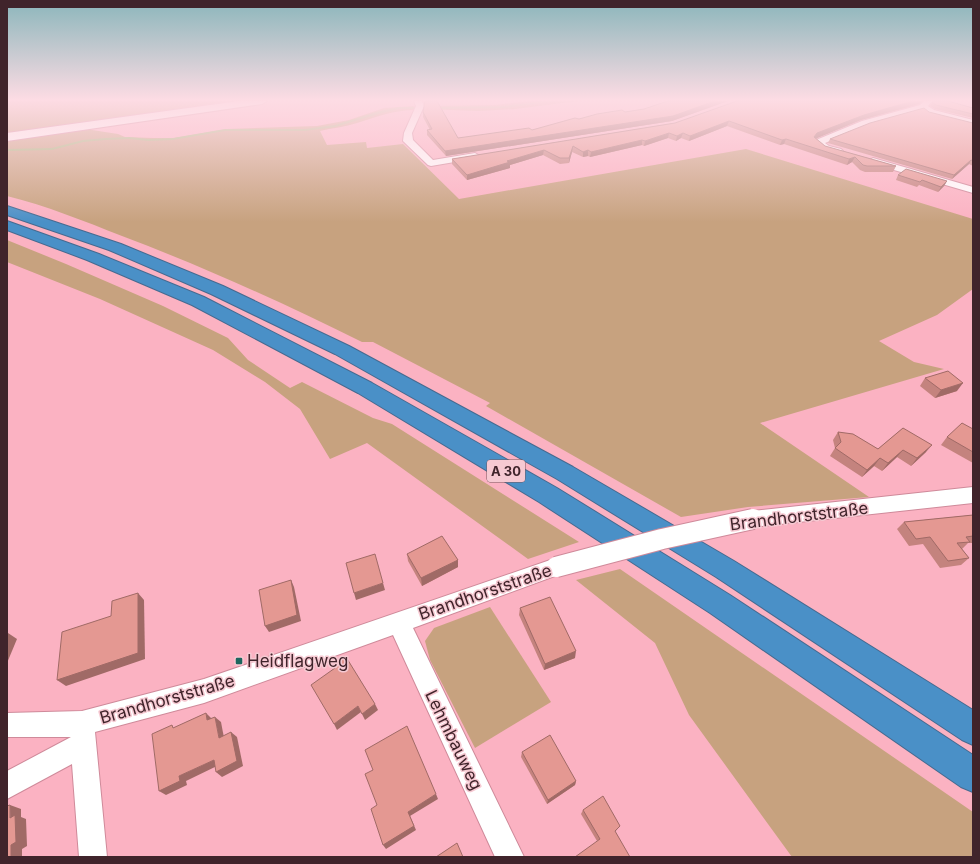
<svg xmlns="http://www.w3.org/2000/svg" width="980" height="864" font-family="Inter,sans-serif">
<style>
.green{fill:#c7a27f}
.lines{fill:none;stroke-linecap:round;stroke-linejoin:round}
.stream{fill:#a1b877;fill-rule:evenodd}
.street-casing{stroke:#cf8a9a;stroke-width:2}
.secondary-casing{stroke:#cf8a9a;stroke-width:2}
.highway-casing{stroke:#466a90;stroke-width:2}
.street{fill:#fff;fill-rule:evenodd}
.secondary{fill:#fff;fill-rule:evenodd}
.highway{fill:#4a90c7;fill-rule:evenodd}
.street-bridge-casing{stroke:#cf8a9a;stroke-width:22;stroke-linecap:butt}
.street-bridge{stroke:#fff;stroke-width:20}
.wall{fill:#c4837e}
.shaded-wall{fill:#a06a66}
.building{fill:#e49892;stroke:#a06a66}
.poi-dot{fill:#1c665e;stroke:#f6c9d2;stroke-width:1.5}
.labels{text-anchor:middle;stroke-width:3;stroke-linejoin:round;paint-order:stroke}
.shield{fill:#f6c9d2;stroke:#77565d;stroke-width:1}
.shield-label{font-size:13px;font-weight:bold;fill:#40242b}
.near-street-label{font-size:17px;fill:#40242b;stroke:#f6c9d2}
.near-poi-label{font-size:17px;fill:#40242b;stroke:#f6c9d2;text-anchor:start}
</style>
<rect width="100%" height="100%" fill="#fbb2c2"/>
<!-- green -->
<g class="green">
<path d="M7 101H233L66 126 118 134 125 137 153 138H174L227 129 317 126 349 120 384 108 413 106 416 107 415 110C394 110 376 117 357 123 345 127 332 128 320 131L327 145 366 142 367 148 403 144 459 199 746 149 973 219V289L937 315 879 341 914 362 944 369 760 423 869 497 748 507 681 517 486 406 490 403 373 342H362C283 303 204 267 122 236 84 221 47 206 7 196Z"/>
<polygon points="530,101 579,101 515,109 478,111 423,109 425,106 494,105"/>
<polygon points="7,240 66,264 163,306 228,338 248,360 290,388 302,382 373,418 392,424 579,542 528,559 367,443 330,459 300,409 265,382 213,350 100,299 7,262"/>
<polygon points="620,569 973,812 973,857 792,857 689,715 655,643 576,580"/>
<polygon points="490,607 551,702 475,748 430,660 425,641 434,628"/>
</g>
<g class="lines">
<!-- stream -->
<g class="stream">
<polygon points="547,101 555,101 504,108 435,109 434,108 435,107 504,106"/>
<polygon points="399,107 422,107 423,108 422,109 399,109 382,113 335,127 305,131 225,131 173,140 148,141 129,139 105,140 83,142 52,150 7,151 7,149 52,148 83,140 105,138 129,137 148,139 173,138 225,129 305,129 335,125 380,111"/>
</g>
<!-- street casing -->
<g class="street-casing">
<g id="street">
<polygon points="414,101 422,101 424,106 412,133 413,140 433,160 475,153 480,156 478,158 431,166 428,165 403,141 404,133 416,106"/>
<path d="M924 101H932L928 106 934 110 973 120V126L928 114 922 110 868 125 825 143 829 146 841 149 843 151 841 153C832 155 820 149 814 142L816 140 862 121 920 105Z"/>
<polygon points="873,158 973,187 973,193 870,163 868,161"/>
<polygon points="973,487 973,503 753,527 746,525 743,519 746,513 753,511"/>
<polygon points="556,558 563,561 566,567 563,573 413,628 524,857 495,857 393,635 204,703 95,732 107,857 79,857 72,764 7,799 7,771 71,737 7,737 7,713 82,711 204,679"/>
</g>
</g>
<!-- secondary casing -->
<g class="secondary-casing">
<polygon id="secondary" points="239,101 267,101 262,104 7,141 7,133"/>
</g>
<!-- highway casing -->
<g class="highway-casing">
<g id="highway">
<polygon points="7,206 121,244 223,286 349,346 573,467 734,561 973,710 973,745 962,740 716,577 557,479 335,354 211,294 109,250 7,215"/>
<polygon points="7,221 99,254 204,297 372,383 557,488 730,595 973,755 973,792 961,787 710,613 539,502 358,393 192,305 87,260 7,230"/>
</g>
</g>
<!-- street -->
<use href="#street" class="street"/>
<!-- secondary -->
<use href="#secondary" class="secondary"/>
<!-- highway -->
<use href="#highway" class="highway"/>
<!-- street-bridge casing -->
<g class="street-bridge-casing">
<polyline id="street-bridge" points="556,567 662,539 753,519"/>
</g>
<!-- street-bridge -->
<use href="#street-bridge" class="street-bridge"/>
</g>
<!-- wall -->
<g class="wall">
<polygon points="668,101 728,101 672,121 446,156 427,135 427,130 430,130 423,117 423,112 458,138 532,130 579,119 644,109"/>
<polygon points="933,101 973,108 973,118 935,109 930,106"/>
<polygon points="919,104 861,120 816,138 825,146 896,166 893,172 865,172 860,170 852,162 847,165 784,144 780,145 727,126 689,141 681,138 676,141 668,138 644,146 642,145 590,157 588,156 583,157 572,152 569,163 560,164 543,155 510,165 510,168 467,180 452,164 452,159 675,123"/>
<polygon points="973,123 973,166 969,164 952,179 828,143 830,139"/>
<polygon points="898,175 947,181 944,186 938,192 919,185 917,187 896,180"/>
<polygon points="925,378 957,391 935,398 920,386"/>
<polygon points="903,428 926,452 911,466 897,457 882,471 874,466 862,477 830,456 835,448 833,440 838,432 878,449"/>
<polygon points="973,429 973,463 941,445 947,437"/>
<polygon points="973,515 973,543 968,543 962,549 969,558 961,565 940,568 923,544 909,546 897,529 904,522"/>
<polygon points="407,554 458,560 458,567 422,586 408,561"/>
<polygon points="520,608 575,658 544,670 519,615"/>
<polygon points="522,752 576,781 575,785 547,804 521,757"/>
<polygon points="583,810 620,826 615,832 597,841 581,814"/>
</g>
<!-- shaded-wall -->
<g class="shaded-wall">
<polygon points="715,101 728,101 672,121 446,156 445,151"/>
<polygon points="913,101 922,101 919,104 861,120 815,139 814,137 817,133 864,115"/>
<polygon points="729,121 727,126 689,141 690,136"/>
<polygon points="669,133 668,138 644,146 645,141"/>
<polygon points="683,133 681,138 676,141 677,136"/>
<polygon points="786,139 784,144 780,145 782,140"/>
<polygon points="642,140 642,145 590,157 591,152"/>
<polygon points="573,146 572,152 569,163 569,158"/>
<polygon points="544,150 543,155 510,165 510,168 467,180 467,175 507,161"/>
<polygon points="588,150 588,156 583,157 583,152"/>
<polygon points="855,157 852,162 847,165 849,159"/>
<polygon points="971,160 969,164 952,179 954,175"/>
<polygon points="947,181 944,186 938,192 941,187"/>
<polygon points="963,383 957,391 935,398 941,390"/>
<polygon points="932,445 926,452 911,466 917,458"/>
<polygon points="903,450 897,457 882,471 888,463"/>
<polygon points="880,458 874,466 862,477 867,470"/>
<polygon points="458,560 458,567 422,586 421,578"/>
<polygon points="291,580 294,587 301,621 269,632 265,626"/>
<polygon points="383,583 385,590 356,600 354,593"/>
<polygon points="138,593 144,600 145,659 66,686 57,680"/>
<polygon points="8,633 17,639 7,663 7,635"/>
<polygon points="576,651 575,658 544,670 545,664"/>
<polygon points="375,704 378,710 365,720 362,714"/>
<polygon points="358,706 361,712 337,730 334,724"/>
<polygon points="206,713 212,719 207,720"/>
<polygon points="215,717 221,722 225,743 219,738"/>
<polygon points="231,732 237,737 243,766 222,777 216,772"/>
<polygon points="214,760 219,765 186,781 187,785 166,795 159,791 179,776"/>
<polygon points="576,781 575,785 547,804 548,800"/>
<polygon points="436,794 438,799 410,816 416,830 386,849 383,845 408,812"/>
<polygon points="10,805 21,809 21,817 26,819 27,846 22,849 22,857 11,857"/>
</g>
<!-- building -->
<g class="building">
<polygon points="425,101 437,101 458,138 529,128 532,130 575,118 579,119 597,114 622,110 625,112 644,109 668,101 715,101 673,116 445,151 427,130 432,129 423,112"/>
<polygon points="737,101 913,101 864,115 817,133 814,137 825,146 896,166 867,166 863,165 855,157 849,159 786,139 782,140 729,121 690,136 683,133 677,136 669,133 645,141 642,140 591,152 588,150 583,152 573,146 569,158 560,158 544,150 507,161 510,162 467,175 452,159 675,123"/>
<polygon points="933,101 948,101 973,108 973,114 936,105 932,102"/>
<polygon points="924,108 929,112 973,123 973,161 971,160 954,175 830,139 870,123"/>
<polygon points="906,169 947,181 941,187 922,180 920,182 898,175"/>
<polygon points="948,371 963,383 941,390 925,378"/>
<polygon points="962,423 973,429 973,452 947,437"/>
<polygon points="903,428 932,445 917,458 903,450 888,463 880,458 867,470 835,448 841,442 838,432 853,434 878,449"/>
<polygon points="973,515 973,536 966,537 970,542 957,543 969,558 948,561 930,537 916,539 904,522"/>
<polygon points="442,536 458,560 421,578 407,554"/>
<polygon points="375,554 383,583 354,593 346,563"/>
<polygon points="291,580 297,615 265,626 259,590"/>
<polygon points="138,593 138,653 57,680 62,632 111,616 112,601"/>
<polygon points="550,597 576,651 545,664 520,608"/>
<polygon points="346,657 375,704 362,714 358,706 334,724 311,685 335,668 334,666"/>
<polygon points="206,713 207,720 215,717 219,738 231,732 237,761 216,772 214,760 179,776 180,781 159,791 152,734 172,725 173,728"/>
<polygon points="407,726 436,794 408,812 414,826 383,845 371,809 377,805 365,774 373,770 365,750"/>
<polygon points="550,735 576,781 548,800 522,752"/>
<polygon points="603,796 620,826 615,831 630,857 575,857 600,839 583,810"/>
<polygon points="10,805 10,818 15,815 16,842 11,845 11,857 7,857 7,806"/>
<polygon points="457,843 463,857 436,857"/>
</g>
<!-- sky -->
<linearGradient id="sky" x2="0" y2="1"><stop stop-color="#8bb6bb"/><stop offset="0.45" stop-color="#fddce4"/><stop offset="1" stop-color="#fddce4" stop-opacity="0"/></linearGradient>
<rect width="980" height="222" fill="url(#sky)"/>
<!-- markers -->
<rect class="poi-dot" x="235" y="657" width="8" height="8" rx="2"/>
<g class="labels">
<!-- shield labels -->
<rect class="shield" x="487" y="460" width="38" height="22" rx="3"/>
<g class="shield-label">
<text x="506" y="476">A 30</text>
</g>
<!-- near-street labels -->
<g class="near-street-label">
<text transform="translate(799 516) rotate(-7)" y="6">Brandhorststraße</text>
<text transform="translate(485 592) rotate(-19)" y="6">Brandhorststraße</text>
<text transform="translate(167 699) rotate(-16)" y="6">Brandhorststraße</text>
<text transform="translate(454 740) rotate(64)" y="6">Lehmbauweg</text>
</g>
<!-- near-poi labels -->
<g class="near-poi-label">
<text x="247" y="667">Heidflagweg</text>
</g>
</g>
<!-- border -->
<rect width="980" height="864" fill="none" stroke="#40242b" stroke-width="16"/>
</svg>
